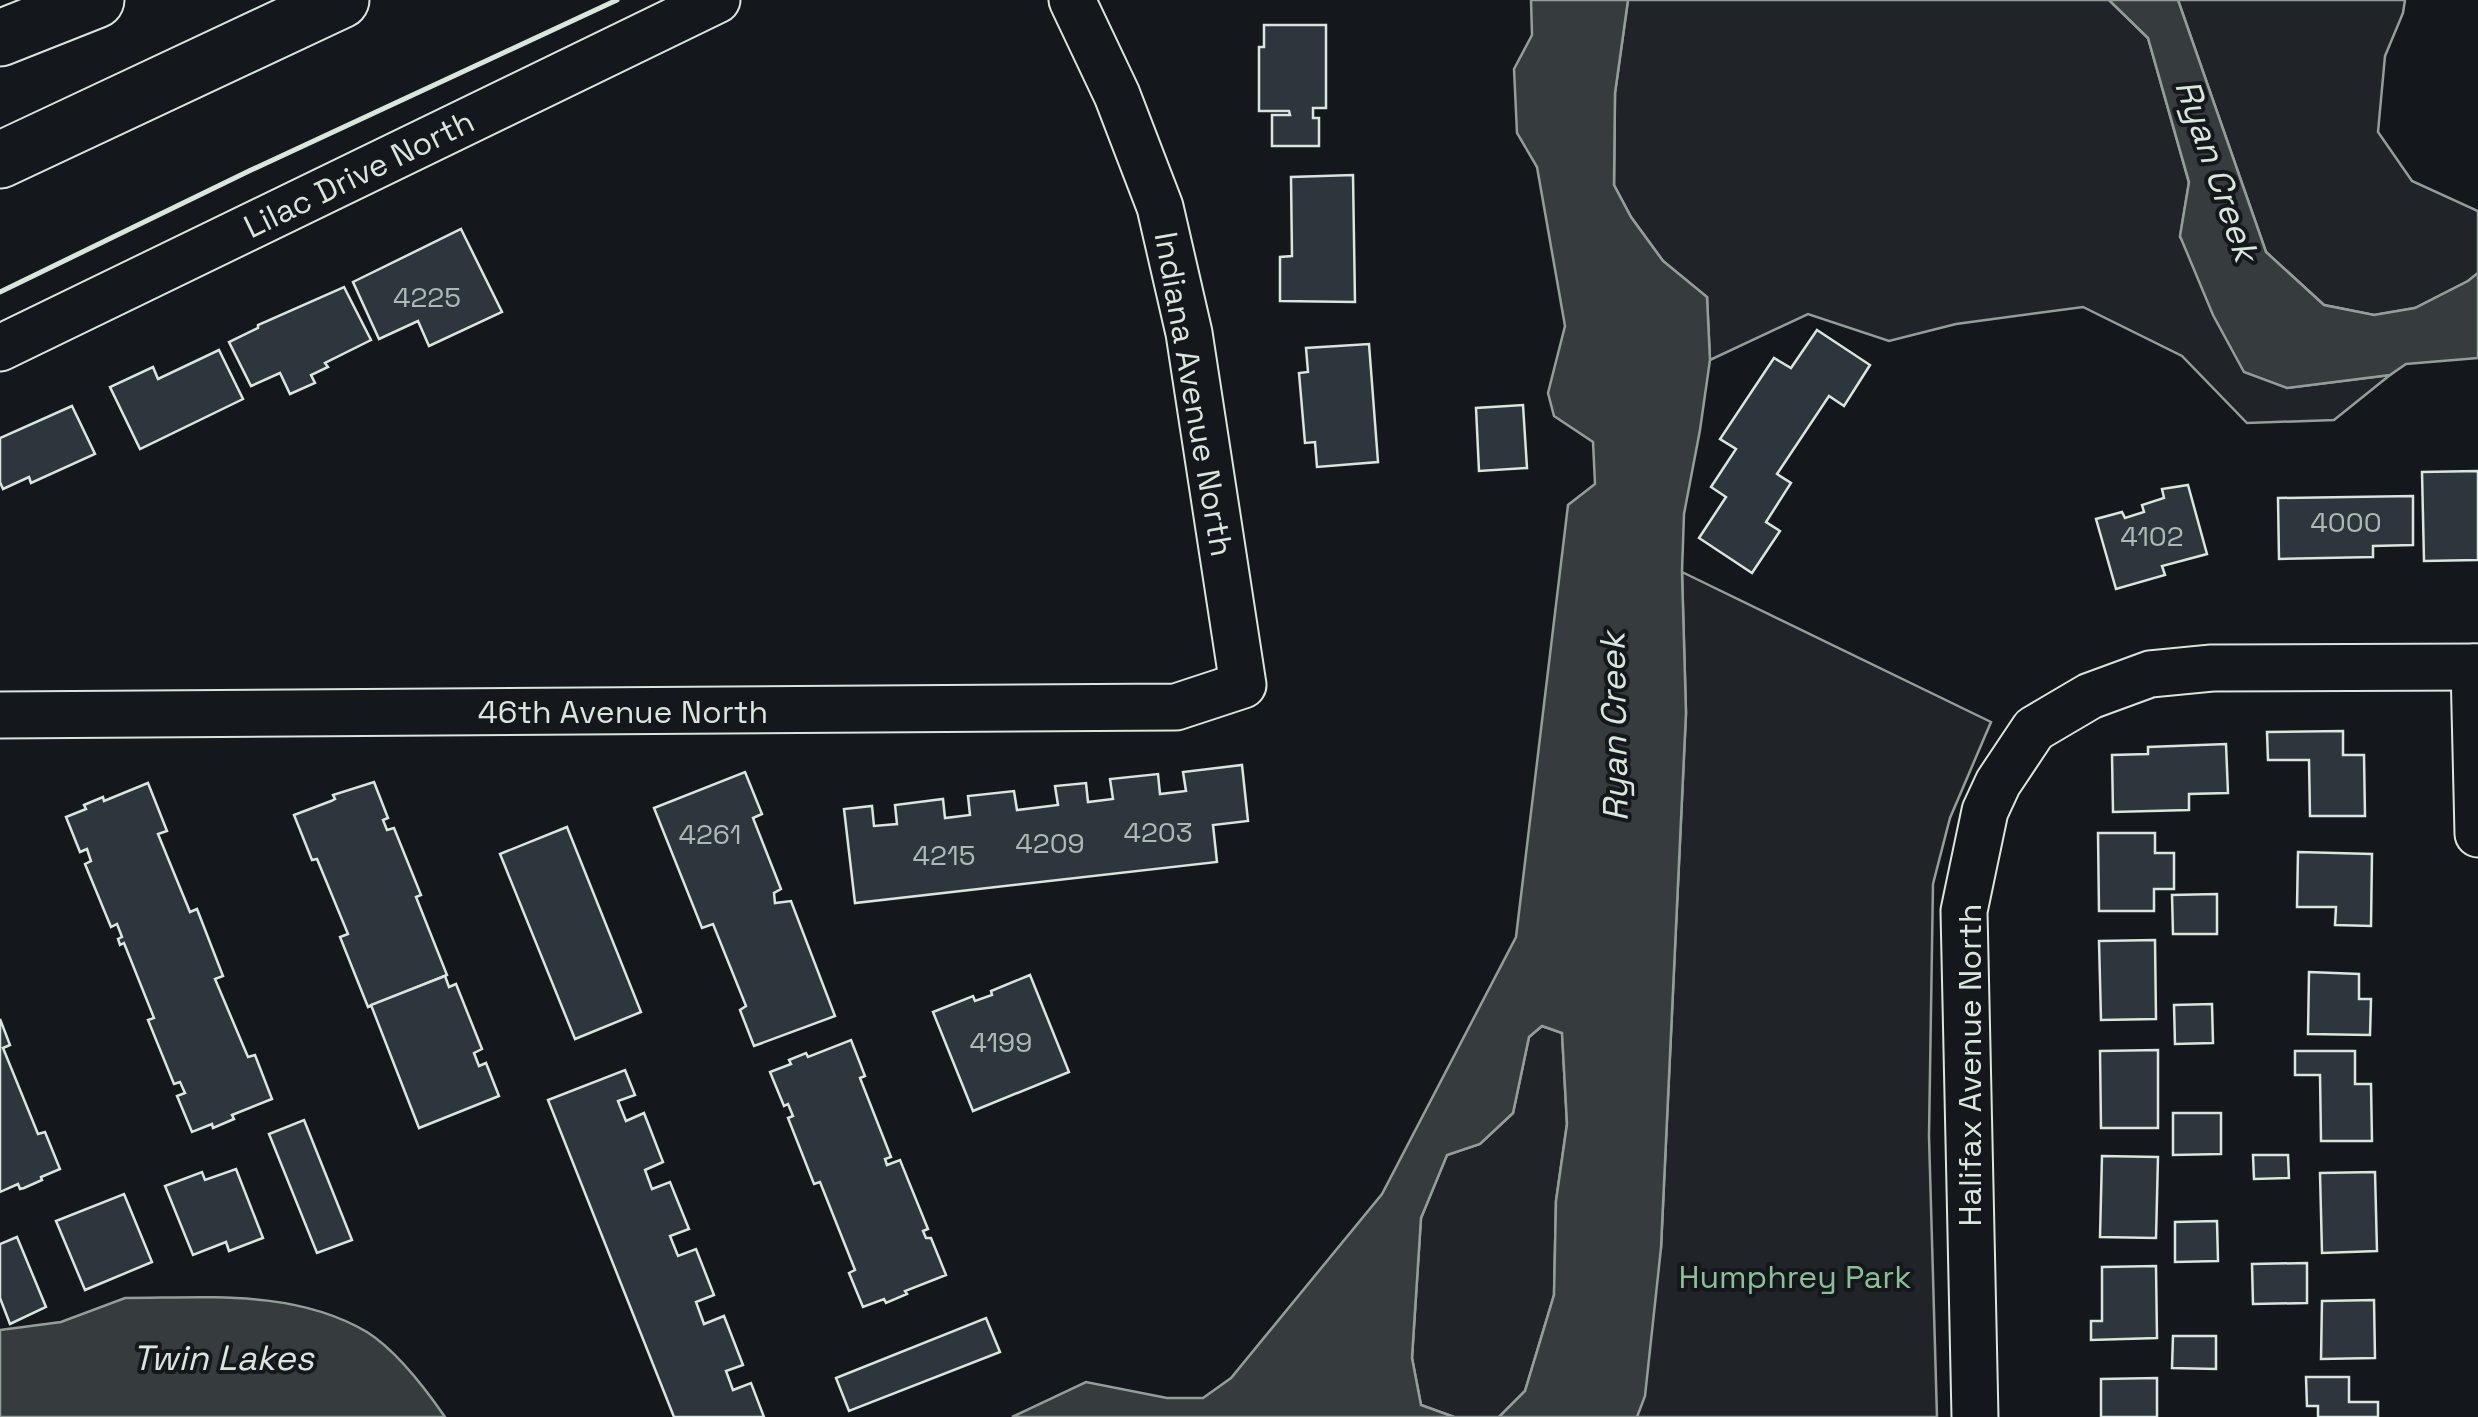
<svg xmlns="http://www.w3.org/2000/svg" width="2478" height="1417" font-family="'Space Grotesk',sans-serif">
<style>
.green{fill:#202428;stroke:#939e99;stroke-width:2.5}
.water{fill:#363b3e;stroke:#939e99;stroke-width:2.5}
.building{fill:#2c363c;stroke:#d8e6dc;stroke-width:2.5}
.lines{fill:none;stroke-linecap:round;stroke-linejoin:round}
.minor-casing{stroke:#d8e6dc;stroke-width:49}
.highway-casing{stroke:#d8e6dc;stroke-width:59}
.minor{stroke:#14181c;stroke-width:45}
.highway{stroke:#14181c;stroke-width:55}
.wall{stroke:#d8e6dc;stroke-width:5}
.labels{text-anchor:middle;stroke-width:8;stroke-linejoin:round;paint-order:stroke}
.number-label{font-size:28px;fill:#adbab4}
.street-label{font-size:32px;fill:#d8e6dc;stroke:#14181c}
.park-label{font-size:32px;fill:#8ac095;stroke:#14181c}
.water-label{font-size:35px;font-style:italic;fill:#d8e6dc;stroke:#14181c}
</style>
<rect width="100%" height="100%" fill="#14181c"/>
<!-- green -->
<g class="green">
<polygon points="1628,0 2109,0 2148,38 2189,183 2180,237 2287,388 2390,375 2334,420 2247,423 2182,356 2083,307 1956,324 1889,341 1808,314 1710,360 1707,297 1663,261 1631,217 1614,185 1615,93"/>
<polygon points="2178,0 2405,0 2403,13 2385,56 2378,132 2412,181 2478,211 2478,273 2468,281 2415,308 2374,315 2324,305 2266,252"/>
<polygon points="1682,572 1991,722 1950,818 1933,884 1929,1136 1937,1417 1530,1417 1661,1248 1686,713"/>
<polygon points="1542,1026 1562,1033 1567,1124 1556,1201 1554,1295 1525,1391 1499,1417 1454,1417 1421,1405 1412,1358 1421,1218 1447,1155 1480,1144 1513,1113 1529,1037"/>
</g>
<!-- water -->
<g class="water">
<polygon points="1531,0 1628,0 1615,93 1614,185 1631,217 1663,261 1707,297 1710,360 1700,430 1684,514 1682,572 1686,713 1661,1248 1645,1396 1637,1417 1499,1417 1525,1391 1554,1295 1556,1201 1567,1124 1562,1033 1542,1026 1529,1037 1513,1113 1480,1144 1447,1155 1421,1218 1412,1358 1421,1405 1454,1417 1012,1417 1086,1382 1167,1398 1203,1398 1231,1378 1382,1194 1516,937 1568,505 1595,484 1593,442 1554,416 1548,393 1565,326 1537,167 1517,133 1514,69 1532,35"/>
<polygon points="2109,0 2178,0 2266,252 2324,305 2374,315 2415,308 2468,281 2478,273 2478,358 2406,364 2390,375 2287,388 2244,372 2213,315 2180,236 2189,182 2148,38"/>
<path d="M125 1298C207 1298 294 1289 367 1332 397 1351 425 1388 445 1417H0V1330L61 1322Z"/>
</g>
<!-- building -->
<g class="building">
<polygon points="1264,25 1326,25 1326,108 1313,108 1313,118 1319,118 1319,146 1272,146 1272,115 1290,115 1289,111 1259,111 1259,47 1264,47"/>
<polygon points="1353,175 1355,302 1280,301 1280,257 1292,256 1291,177"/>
<polygon points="461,229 502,312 429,346 418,321 379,339 353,282"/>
<polygon points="344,287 371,340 325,363 328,367 311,375 315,383 290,394 280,373 251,386 229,342 258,328 258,325"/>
<polygon points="1817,330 1870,365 1844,406 1829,396 1777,474 1791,483 1766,522 1780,531 1752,573 1699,538 1726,497 1711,487 1736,449 1720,439 1774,358 1791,368"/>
<polygon points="1369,344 1378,462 1317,467 1315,442 1305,443 1299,373 1308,372 1306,348"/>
<polygon points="219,350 243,399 140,449 110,387 153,367 158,379"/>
<polygon points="1523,405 1527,468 1479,471 1476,408"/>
<polygon points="72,406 95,454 31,483 29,477 3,489 0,482 0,438"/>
<polygon points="2478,471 2478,560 2424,561 2422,472"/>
<polygon points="2188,485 2207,554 2162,566 2165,575 2116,589 2096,519 2122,512 2125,518 2144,512 2142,505 2164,498 2162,489"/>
<polygon points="2413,496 2413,545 2373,546 2373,557 2279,559 2278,498"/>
<polygon points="2343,731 2343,755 2364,755 2365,816 2310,816 2309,760 2268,760 2267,732"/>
<polygon points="2226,744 2228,793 2189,794 2189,810 2113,812 2112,755 2148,754 2148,747"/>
<polygon points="1242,765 1248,821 1213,825 1217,862 855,903 844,809 872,806 874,826 897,824 895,805 943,799 945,818 970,815 968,796 1014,791 1017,810 1058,805 1055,786 1086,783 1088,802 1113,799 1110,779 1158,774 1160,794 1186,791 1183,772"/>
<polygon points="745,772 762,814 753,818 781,889 774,893 775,903 791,901 835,1016 754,1046 740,1010 746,1006 713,924 702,928 654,808"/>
<polygon points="374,782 388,818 383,820 387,830 394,828 421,895 416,897 447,975 368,1007 340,937 348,934 317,859 312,860 294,815 331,801 335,799 333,795"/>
<polygon points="148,783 167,831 158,834 190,912 197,909 223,976 215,979 248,1057 255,1055 272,1099 232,1115 234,1119 213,1128 212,1124 192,1132 177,1096 185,1093 180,1082 174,1084 148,1020 154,1018 124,943 120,945 118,939 122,937 117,924 111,927 85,864 91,861 87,849 80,852 66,817 86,809 84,805 103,797 104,801"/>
<polygon points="567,827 641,1012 575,1039 500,854"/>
<polygon points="2098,833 2155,833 2155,853 2174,853 2174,889 2154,889 2154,911 2099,911"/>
<polygon points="2298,852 2372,854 2371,926 2335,925 2336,907 2297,907"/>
<polygon points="2217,894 2217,934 2173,934 2172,895"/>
<polygon points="2155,940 2156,1019 2101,1020 2099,941"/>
<polygon points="2309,972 2359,974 2359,999 2371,999 2370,1035 2308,1034"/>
<polygon points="1030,975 1069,1072 973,1111 933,1012 973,996 975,1001 992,995 991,991"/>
<polygon points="445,976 449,987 456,984 482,1049 474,1053 479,1066 486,1063 499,1096 419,1128 371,1005"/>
<polygon points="2212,1004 2213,1043 2175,1044 2174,1005"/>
<polygon points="0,1019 10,1045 3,1048 38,1134 45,1132 60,1169 41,1177 42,1180 24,1188 20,1189 18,1184 0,1192"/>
<polygon points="851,1040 865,1076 860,1078 891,1157 885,1159 887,1165 900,1160 928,1229 923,1231 926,1238 931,1238 946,1275 905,1291 907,1294 886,1303 884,1299 863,1307 849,1273 855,1270 820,1182 814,1184 788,1118 793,1116 788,1104 784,1106 770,1072 791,1064 789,1060 806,1053 808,1057"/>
<polygon points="2158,1050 2158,1128 2101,1128 2100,1051"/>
<polygon points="2295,1051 2355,1051 2355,1084 2371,1084 2372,1141 2321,1141 2320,1075 2295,1075"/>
<polygon points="625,1070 635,1095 618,1101 626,1121 644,1113 663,1162 645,1170 652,1189 670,1182 689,1229 670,1236 678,1256 696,1249 714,1295 696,1302 704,1324 724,1316 743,1365 726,1371 733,1390 751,1383 764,1417 674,1417 548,1100"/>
<polygon points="2173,1113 2221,1113 2221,1154 2173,1155"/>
<polygon points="304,1120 352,1240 317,1253 269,1134"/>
<polygon points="2253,1155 2288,1155 2289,1178 2254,1179"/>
<polygon points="2102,1156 2158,1157 2156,1238 2100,1237"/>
<polygon points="236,1169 263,1238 229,1251 226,1242 193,1255 165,1186 202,1172 205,1180"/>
<polygon points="2375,1172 2377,1251 2322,1253 2320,1173"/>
<polygon points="124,1194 152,1262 85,1290 56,1221"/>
<polygon points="2217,1221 2218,1261 2175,1262 2175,1222"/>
<polygon points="17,1237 46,1307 10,1324 0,1298 0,1244"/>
<polygon points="2307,1263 2307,1303 2253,1304 2252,1264"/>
<polygon points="2156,1266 2157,1338 2091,1340 2091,1321 2102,1321 2102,1267"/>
<polygon points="2374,1300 2375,1358 2321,1359 2322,1301"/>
<polygon points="986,1318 1000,1352 849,1411 836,1378"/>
<polygon points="2173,1336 2216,1336 2216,1369 2172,1368"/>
<polygon points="2306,1377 2349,1377 2349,1402 2378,1402 2378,1417 2318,1417 2318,1406 2307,1406"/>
<polygon points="2157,1378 2157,1417 2101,1417 2101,1379"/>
</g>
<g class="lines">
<!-- minor casing -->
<g class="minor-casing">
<g id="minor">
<polyline points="0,348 717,0"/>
<polyline points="2474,667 2478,834"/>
<polyline points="0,715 1176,707 1243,685 1189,333 1160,207 1117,95 1072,0"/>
<polyline points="1975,1417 1964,911 1985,811 1998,783 2034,729 2090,696 2150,674 2212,668 2478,667"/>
</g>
</g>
<!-- highway casing -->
<g class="highway-casing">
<g id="highway">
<polyline points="0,38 96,0"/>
<polyline points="0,160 341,0"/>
</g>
</g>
<!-- minor -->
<use href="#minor" class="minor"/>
<!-- highway -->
<use href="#highway" class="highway"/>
<!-- wall -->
<polyline class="wall" points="0,292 249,171 617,0"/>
</g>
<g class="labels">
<!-- number labels -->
<g class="number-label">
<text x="427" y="307">4225</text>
<text x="2346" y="532">4000</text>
<text x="2152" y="546">4102</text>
<text x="1158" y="842">4203</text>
<text x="710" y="844">4261</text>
<text x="1050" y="853">4209</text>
<text x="944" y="865">4215</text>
<text x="1001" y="1052">4199</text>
</g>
<!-- street labels -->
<g class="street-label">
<text transform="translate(359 174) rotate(-26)" y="11">Lilac Drive North</text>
<text transform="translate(1194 394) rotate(80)" y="11">Indiana Avenue North</text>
<text x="623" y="723">46th Avenue North</text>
<text transform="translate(1970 1065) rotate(-90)" y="11">Halifax Avenue North</text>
</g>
<!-- park labels -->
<g class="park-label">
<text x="1795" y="1288">Humphrey Park</text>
</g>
<!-- water labels -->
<g class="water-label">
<text transform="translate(2217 170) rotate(71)" y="12">Ryan Creek</text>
<text transform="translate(1614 727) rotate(-91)" y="12">Ryan Creek</text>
<text x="223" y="1370">Twin Lakes</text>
</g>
</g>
</svg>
